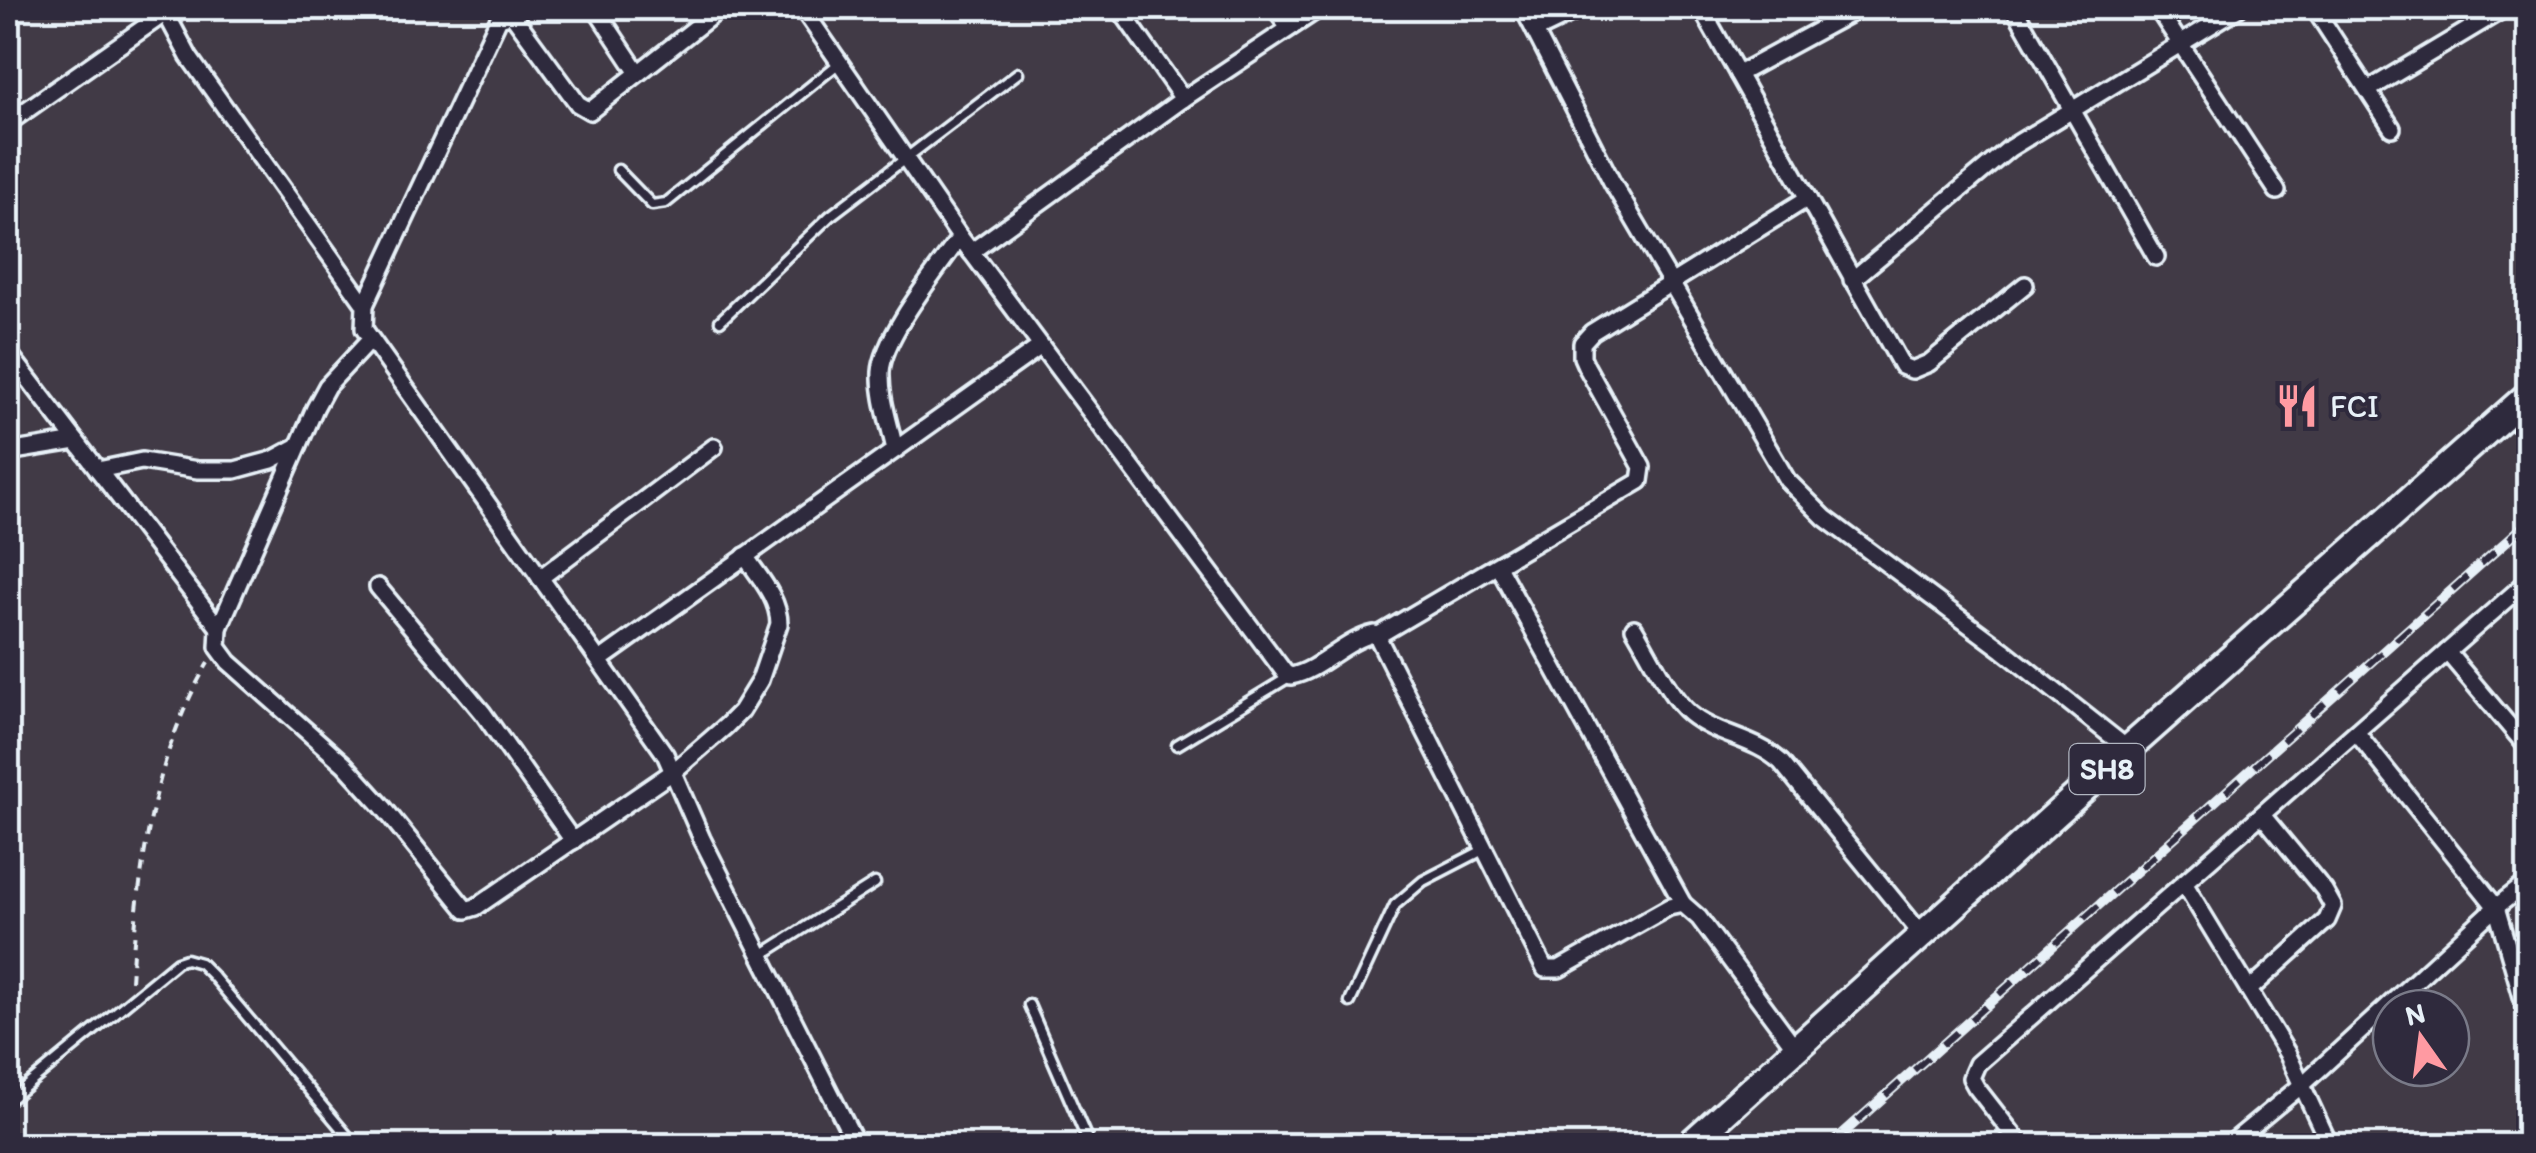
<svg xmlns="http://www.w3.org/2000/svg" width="2536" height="1153" font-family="Itim,sans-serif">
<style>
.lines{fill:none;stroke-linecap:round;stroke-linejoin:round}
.lane-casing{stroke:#e8f1f8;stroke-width:15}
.street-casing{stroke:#e8f1f8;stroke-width:22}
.primary-casing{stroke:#e8f1f8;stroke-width:32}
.path{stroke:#e8f1f8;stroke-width:4;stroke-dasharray:10 8;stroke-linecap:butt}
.lane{stroke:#2f2a3d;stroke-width:8}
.street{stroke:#2f2a3d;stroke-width:15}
.primary{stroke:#2f2a3d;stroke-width:25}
.rail-casing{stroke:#e8f1f8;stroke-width:10}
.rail{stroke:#2f2a3d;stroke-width:6;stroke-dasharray:19;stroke-linecap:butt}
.labels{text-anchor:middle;stroke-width:8;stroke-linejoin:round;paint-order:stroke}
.shield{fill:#2f2a3d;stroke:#b0b5c0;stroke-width:2.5}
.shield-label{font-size:30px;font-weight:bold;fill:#e8f1f8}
.poi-label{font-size:32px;fill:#e8f1f8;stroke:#2f2a3d;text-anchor:start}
</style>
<rect width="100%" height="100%" fill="#413a46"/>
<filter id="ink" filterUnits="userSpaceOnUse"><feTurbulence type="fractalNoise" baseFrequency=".01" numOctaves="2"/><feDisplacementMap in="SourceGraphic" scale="20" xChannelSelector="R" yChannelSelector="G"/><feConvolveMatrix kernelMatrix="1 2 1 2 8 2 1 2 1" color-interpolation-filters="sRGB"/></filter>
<g filter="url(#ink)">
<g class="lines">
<!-- lane casing -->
<g class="lane-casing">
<g id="lane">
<polyline points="618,170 652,205 666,203 838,64"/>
<polyline points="720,321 830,216 1018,73"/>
<polyline points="1177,745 1289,677"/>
<polyline points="760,956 875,883"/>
<polyline points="1350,1002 1395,905 1423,881 1485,849"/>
<polyline points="1029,1005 1090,1146"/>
<polyline points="8,1101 177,962 186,959 200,963 212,975 356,1146"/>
</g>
</g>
<!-- street casing -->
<g class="street-casing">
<g id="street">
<polyline points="163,8 189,57 365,305"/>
<polyline points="595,8 638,73"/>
<polyline points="721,8 590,111 578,104 512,14 499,18 365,305 364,329 665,754 702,839 857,1146"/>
<path d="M802 8 960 237 1285 673 1291 676C1321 670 1343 641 1374 634L1377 636 1545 969H1559L1669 907 1683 904 1699 918 1796 1049"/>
<polyline points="1119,8 1183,99"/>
<polyline points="1274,8 1289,28"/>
<polyline points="1523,8 1613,184 1787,480 1825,518 2003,650 2128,749"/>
<polyline points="1701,8 1902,366 1912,370 1929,363 2025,285"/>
<polyline points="2014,8 2156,257"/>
<polyline points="2157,8 2277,191"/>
<polyline points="2314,8 2392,128"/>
<polyline points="1535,31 1583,8"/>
<polyline points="1738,74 1860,8"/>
<polyline points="2368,90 2505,8"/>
<polyline points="8,123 165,13"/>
<polyline points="971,252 1183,99 1320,8"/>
<polyline points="1852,280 2010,148 2239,8"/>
<path d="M369 341 327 386 315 408 219 628 218 647 229 662 345 765 383 807 466 910 476 907 674 771 726 726 741 711 760 680 779 624C779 598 759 577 745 556"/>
<polyline points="8,352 219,628"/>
<path d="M895 450C890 425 880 398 881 372 883 336 938 269 960 237"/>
<polyline points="8,452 76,441"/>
<polyline points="98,470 142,461 198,470 235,470 272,460 298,446"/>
<polyline points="1498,566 1683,904"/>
<polyline points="540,578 714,447"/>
<polyline points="378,587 483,713 573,841"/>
<path d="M1634 628C1649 652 1669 697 1690 714 1717 736 1755 738 1781 762L1923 936"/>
<polyline points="1377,636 1640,481 1642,467 1586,366 1582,357 1582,343 1592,332 1808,198"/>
<polyline points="2447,652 2528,748"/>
<polyline points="600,660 1041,346"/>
<polyline points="2356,732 2496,907 2528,1017"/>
<polyline points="2184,883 2287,1053 2330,1146"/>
<polyline points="2249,990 2327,920 2333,906 2324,890 2262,815"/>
<polyline points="2022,1146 1976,1087 1971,1078 1977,1064 2528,581"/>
<polyline points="2228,1146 2303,1084 2496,907 2528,882"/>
</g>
</g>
<!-- primary casing -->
<g class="primary-casing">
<polyline id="primary" points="1688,1146 2128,749 2528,395"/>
</g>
<!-- path -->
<path class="path" d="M131 981C138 874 152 757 208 663"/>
<!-- lane -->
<use href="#lane" class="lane"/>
<!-- street -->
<use href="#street" class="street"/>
<!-- primary -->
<use href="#primary" class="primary"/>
<!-- rail casing -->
<g class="rail-casing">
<polyline id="rail" points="1829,1146 2528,522"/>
</g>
<!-- rail -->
<use href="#rail" class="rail"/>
</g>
</g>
<!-- icons -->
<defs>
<g id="restaurant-bare" transform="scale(3.45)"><path d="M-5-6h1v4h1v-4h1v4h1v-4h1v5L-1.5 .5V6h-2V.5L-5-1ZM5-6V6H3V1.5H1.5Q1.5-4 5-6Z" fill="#ff9aa2" stroke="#2f2a3d" stroke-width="2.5" paint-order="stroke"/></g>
</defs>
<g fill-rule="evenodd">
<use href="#restaurant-bare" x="2297" y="406"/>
</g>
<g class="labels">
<!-- shield labels -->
<rect class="shield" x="2069.5" y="744" width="75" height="50" rx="8"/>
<g class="shield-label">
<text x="2107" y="779">SH8</text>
</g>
<!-- poi labels -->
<g class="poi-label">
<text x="2330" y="417">FCI</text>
</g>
</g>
<!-- margin -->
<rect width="2536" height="1153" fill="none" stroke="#2f2a3d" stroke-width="40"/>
<rect x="20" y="20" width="2496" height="1113" fill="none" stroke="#e8f1f8" stroke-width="4" filter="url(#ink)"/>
<!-- north arrow -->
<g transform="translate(2421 1038) rotate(346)"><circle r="48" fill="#2f2a3d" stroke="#797a88" stroke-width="2.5"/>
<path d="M0-8L18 38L0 25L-18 38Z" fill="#ff9aa2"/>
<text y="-15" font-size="28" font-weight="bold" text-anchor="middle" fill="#e8f1f8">N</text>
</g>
</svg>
